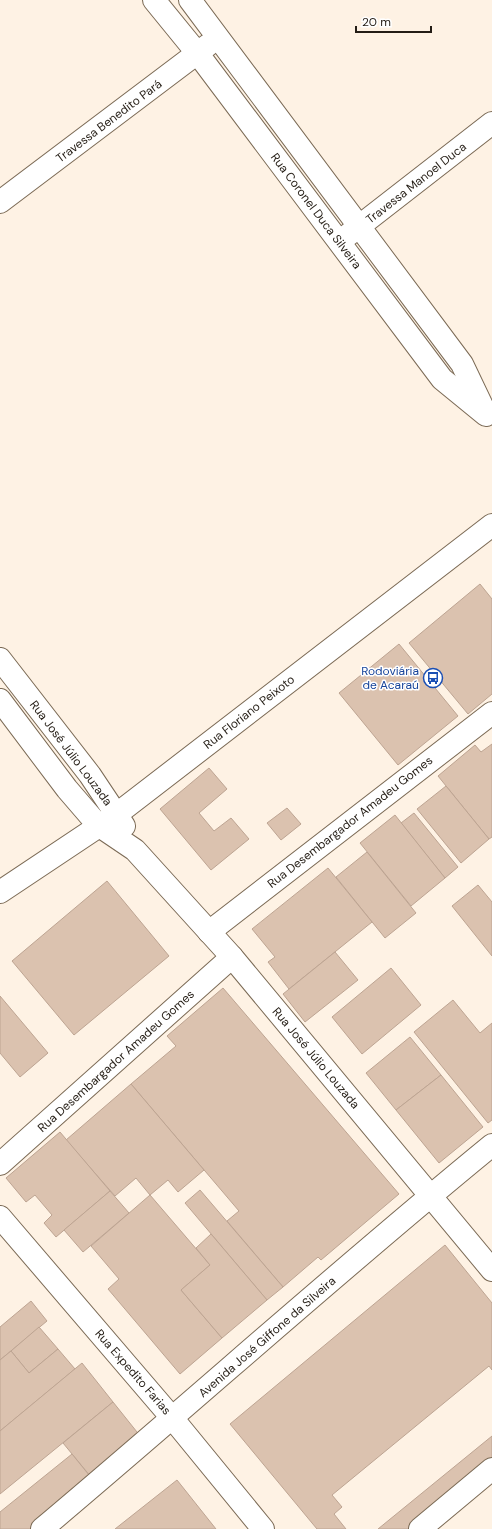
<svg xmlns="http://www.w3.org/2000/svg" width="492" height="1529" font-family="'DM Sans',sans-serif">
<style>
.building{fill:#dbc2af;stroke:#bda492}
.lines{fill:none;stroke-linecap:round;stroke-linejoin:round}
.minor-casing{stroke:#7b6a55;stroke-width:24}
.major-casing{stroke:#7b6a55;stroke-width:24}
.minor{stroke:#fff;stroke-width:22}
.major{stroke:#fff;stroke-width:22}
.labels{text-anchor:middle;stroke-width:3;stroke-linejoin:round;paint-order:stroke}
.street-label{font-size:12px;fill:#241d15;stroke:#fff}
.transit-label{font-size:12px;fill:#164399;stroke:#fff;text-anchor:end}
</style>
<rect width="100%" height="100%" fill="#fef2e4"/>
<!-- building -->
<g class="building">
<polygon points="480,584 492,599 492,694 468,714 409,643"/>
<polygon points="399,644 458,716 398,765 339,693"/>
<polygon points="492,744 492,837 489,839 438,776 475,745 481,752"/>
<polygon points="209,768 227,789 199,813 214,831 231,818 249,839 211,870 160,809"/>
<polygon points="446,786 489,839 461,863 417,809"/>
<polygon points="287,808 301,824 281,840 267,823"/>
<polygon points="414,813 458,867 445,878 401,823"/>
<polygon points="395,815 445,878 411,906 360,843"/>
<polygon points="367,852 416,913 385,938 336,877"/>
<polygon points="328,868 372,922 289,989 268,962 275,957 252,929"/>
<polygon points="107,881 169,956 74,1035 12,961"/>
<polygon points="478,885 492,902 492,956 452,906"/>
<polygon points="335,952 358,980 305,1022 283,994"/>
<polygon points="391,968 421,1005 362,1054 332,1017"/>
<polygon points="223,988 399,1194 321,1260 318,1257 283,1287 227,1221 239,1211 131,1084 176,1046 167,1036"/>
<polygon points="0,996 48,1053 20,1077 0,1053"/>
<polygon points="453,1000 480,1033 492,1023 492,1120 488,1123 414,1032"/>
<polygon points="410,1037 441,1075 396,1110 366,1073"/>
<polygon points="441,1075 483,1127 439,1163 396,1110"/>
<polygon points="131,1084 204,1170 178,1192 168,1180 150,1195 136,1178 115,1196 66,1140"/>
<polygon points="60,1132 110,1191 56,1237 44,1223 52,1215 35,1195 26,1202 6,1178"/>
<polygon points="200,1190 283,1287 267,1300 185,1203"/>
<polygon points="110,1191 129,1213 83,1252 64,1230"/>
<polygon points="150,1195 210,1265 181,1290 222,1338 180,1374 108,1289 119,1279 91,1246"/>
<polygon points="211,1234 267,1300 222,1338 181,1290 210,1265 196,1248"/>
<polygon points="445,1245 492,1303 492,1370 489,1366 332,1495 342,1507 334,1514 346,1529 317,1529 230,1424"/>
<polygon points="31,1301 47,1321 0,1360 0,1327"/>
<polygon points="39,1327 58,1349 29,1373 11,1351"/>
<polygon points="58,1349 75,1369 0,1431 0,1360 11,1351 29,1373"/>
<polygon points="82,1363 113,1402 0,1494 0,1431"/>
<polygon points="113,1402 141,1437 91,1477 63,1443"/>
<polygon points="492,1436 492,1469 420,1529 378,1529"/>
<polygon points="72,1454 93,1480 32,1529 0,1529 0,1512"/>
<polygon points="177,1480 216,1529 115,1529"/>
</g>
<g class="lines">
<!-- minor casing -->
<g class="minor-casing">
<g id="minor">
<polyline points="154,0 198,54 442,379 486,415"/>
<polyline points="190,0 462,364 483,408"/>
<polyline points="0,202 208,45"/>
<polyline points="348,235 492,123"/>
<polyline points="0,659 90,775 124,826"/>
<polyline points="0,700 67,789 98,825 135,850 232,957 492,1270"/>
<polyline points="0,892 117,814 492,525"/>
<polyline points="209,932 492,713"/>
<polyline points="0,1164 232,957"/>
<polyline points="0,1217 173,1419 263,1529"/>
<polyline points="420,1529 492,1469"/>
</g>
</g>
<!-- major casing -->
<g class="major-casing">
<path id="major" d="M42 1529C193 1402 339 1270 492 1145"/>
</g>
<!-- minor -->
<use href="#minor" class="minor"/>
<!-- major -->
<use href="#major" class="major"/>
</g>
<!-- icons -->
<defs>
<g id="bus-ring" transform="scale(1)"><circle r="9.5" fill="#fff" stroke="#1a4fb4" stroke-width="1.5"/><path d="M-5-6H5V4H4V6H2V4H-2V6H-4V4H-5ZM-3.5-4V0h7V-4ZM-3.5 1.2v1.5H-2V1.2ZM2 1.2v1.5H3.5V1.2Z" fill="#1a4fb4"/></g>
</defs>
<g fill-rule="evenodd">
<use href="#bus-ring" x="433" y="678"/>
</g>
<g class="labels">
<!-- street labels -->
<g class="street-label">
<text transform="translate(109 121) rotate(-37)" y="4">Travessa Benedito Pará</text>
<text transform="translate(416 183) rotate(-38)" y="4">Travessa Manoel Duca</text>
<text transform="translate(316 211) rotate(53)" y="4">Rua Coronel Duca Silveira</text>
<text transform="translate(249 712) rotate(-38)" y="4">Rua Floriano Peixoto</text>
<text transform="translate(71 753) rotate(53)" y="4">Rua José Júlio Louzada</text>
<text transform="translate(350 822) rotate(-38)" y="4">Rua Desembargador Amadeu Gomes</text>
<text transform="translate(316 1058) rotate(50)" y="4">Rua José Júlio Louzada</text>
<text transform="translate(116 1061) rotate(-42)" y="4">Rua Desembargador Amadeu Gomes</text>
<text transform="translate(267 1337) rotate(-41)" y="4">Avenida José Giffone da Silveira</text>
<text transform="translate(133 1372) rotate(49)" y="4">Rua Expedito Farias</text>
</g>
<!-- transit labels -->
<g class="transit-label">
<text x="419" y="675">Rodoviária<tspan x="419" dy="14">de Acaraú</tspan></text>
</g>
</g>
<!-- scale -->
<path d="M356 26v6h75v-6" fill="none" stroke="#241d15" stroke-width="2"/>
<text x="362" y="26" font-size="12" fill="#241d15" stroke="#ffffff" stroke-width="3" paint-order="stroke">20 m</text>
</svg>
